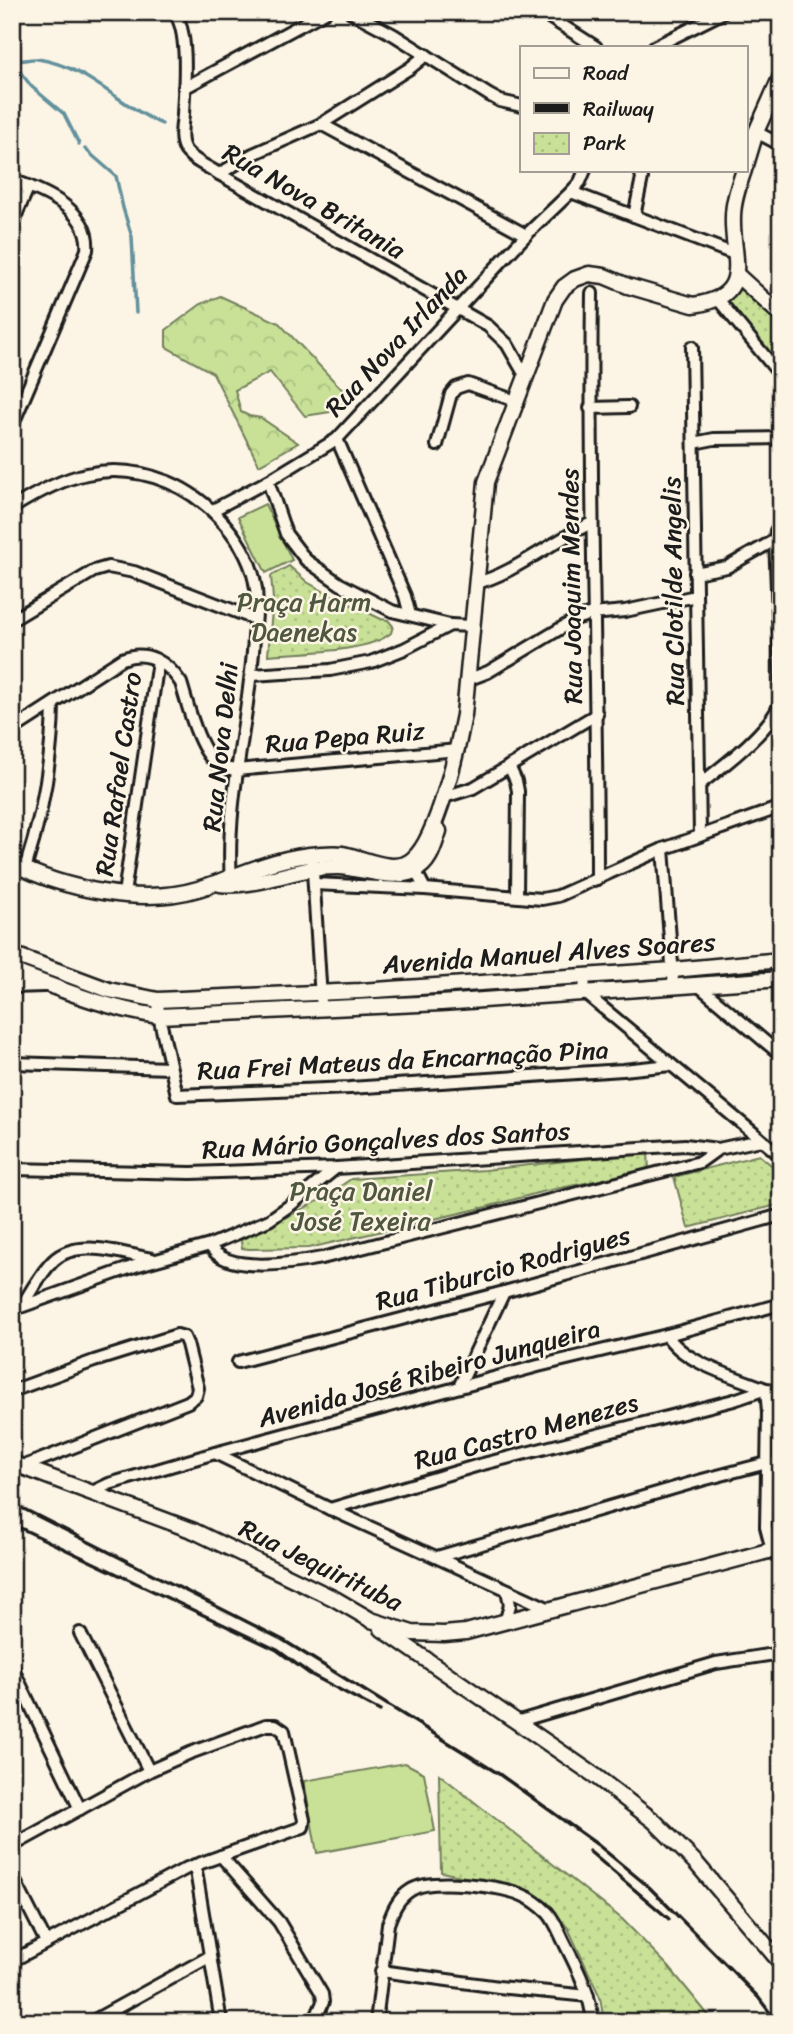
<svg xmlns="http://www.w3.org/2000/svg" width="793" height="2034" font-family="Sriracha,sans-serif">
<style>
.grass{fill:#c8e197;stroke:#727e5a;stroke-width:2}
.forest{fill:url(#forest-crowns);stroke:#727e5a;stroke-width:2}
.park{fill:url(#park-dots);stroke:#727e5a;stroke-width:2}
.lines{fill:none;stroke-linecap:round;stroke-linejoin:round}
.stream{stroke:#62909c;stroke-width:3.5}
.street-casing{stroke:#1c1c1c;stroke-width:16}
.secondary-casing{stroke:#1c1c1c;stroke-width:19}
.street{stroke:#fcf5e5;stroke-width:10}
.secondary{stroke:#fcf5e5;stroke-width:14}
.rail{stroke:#1c1c1c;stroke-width:3.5}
.labels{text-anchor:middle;stroke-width:5;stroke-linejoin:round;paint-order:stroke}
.street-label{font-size:26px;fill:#1c1c1c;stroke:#fcf5e5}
.park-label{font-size:26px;fill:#505741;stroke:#fcf5e5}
</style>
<defs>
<pattern id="forest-crowns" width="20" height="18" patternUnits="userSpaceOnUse" patternTransform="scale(1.75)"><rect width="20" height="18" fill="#c8e197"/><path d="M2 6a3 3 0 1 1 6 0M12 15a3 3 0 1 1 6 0" fill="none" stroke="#abc082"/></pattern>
<pattern id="park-dots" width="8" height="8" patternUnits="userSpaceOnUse" patternTransform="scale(1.75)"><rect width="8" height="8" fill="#c8e197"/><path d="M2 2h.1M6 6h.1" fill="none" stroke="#abc082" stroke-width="1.8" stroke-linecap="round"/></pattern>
</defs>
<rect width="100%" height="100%" fill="#fcf5e5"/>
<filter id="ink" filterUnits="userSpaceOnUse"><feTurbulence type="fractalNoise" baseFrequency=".0143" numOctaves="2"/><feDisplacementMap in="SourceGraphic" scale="14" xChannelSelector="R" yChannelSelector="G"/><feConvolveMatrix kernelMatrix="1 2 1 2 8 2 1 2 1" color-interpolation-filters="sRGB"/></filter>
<g filter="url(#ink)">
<!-- grass -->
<g class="grass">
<polygon points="265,504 292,560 266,573 238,517"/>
<polygon points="405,1763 424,1773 435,1831 317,1853 304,1781"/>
</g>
<!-- forest -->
<polygon class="forest" points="220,296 279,323 352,400 330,412 305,416 270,372 235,390 241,412 249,416 261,418 298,443 259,465 213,373 166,347 166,330 201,304"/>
<!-- park -->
<g class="park">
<polygon points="740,281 781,327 781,368 726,298"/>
<path d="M289 566 307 582 325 592 381 619 388 620 393 626 391 633C368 653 300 652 268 655L273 599 271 576Z"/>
<polygon points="648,1152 649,1170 541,1192 486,1207 309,1248 249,1249 242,1248 241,1242 243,1233 285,1218 320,1200 351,1179 485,1170"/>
<polygon points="759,1155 781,1173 781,1204 688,1228 674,1177"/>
<polygon points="439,1774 622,1919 669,1967 714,2022 604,2022 600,1997 568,1928 545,1901 519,1888 441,1872"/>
</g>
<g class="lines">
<!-- stream -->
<g class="stream">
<path d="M12 61C20 62 30 58 38 59 89 67 118 105 162 124"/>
<polyline points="13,63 32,87 64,114 79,144"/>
<polyline points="85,149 116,176 123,208 132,237 136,313"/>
</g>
<!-- street casing -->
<g class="street-casing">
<g id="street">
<path d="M174 12C190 32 184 90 183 115 182 125 179 139 184 148 189 159 209 167 219 174L488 326 507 344 526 377"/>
<polyline points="351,12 394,35 489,95 500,101 522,106"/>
<polyline points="541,12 596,47"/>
<polyline points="654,47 724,12"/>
<polyline points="184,88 325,12"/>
<polyline points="321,124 526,235"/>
<polyline points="756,132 781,145"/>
<polyline points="219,174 253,154 321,124 410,68 426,55"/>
<path d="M12 180C44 191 91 210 87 250L12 426"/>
<polyline points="571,192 737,255"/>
<polyline points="634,216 642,178 640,170"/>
<polyline points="12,224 29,186"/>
<path d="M592 293C589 488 597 683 597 879"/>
<polyline points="717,298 781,376"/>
<polyline points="692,347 700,835"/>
<polyline points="590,408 629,407"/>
<polyline points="337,439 405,596 410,615"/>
<polyline points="694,443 714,439 781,438"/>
<polyline points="437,445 451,394 456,388 468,384 516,401"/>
<polyline points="268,481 286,534 306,560 340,584 392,611 450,625"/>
<path d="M12 508C63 476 108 458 168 482 209 499 250 543 256 589 258 605 255 622 254 637 250 719 225 799 231 881"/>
<polyline points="213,510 268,481 337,439 526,235 571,192 580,182 585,170"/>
<polyline points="781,523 776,531 775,540 781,688"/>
<polyline points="695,573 727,567 775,540"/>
<path d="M476 583C512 575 555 539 592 523"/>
<polyline points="12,620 94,571 108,567 134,572 255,619"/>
<polyline points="252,675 330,670 371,662 404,649 450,625 471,626"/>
<polyline points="467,680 488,672 578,618 592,614 625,611 696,596"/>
<path d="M12 730 122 659C147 649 167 662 181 683 188 705 199 754 220 766 224 769 231 769 236 770L458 750"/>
<polyline points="509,766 516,781 518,791 517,896"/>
<path d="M700 784C722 767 774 728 781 700"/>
<polyline points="444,797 473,788 597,714"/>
<polyline points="663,849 673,977"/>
<polyline points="312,855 321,999"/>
<polyline points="412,864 425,889 542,899 558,896 663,849 781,807"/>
<path d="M25 869C42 816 52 761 53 705"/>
<polyline points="314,884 425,889"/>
<polyline points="124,894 158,661"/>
<polyline points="584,976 585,993 781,1156"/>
<polyline points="699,986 781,1055"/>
<polyline points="12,987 44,986"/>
<polyline points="158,1000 159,1016 177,1095 350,1088 623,1070 671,1065"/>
<polyline points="12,1063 170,1068"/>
<polyline points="12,1169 191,1173 336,1168 685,1145 718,1149 761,1140"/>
<path d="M210 1245C223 1275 296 1263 322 1258L700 1162 718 1149"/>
<path d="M22 1306C31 1291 40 1274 53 1261 77 1237 123 1254 152 1259"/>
<polyline points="12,1310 135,1266 210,1245 269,1220 292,1204 336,1168"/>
<path d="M667 1335C683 1363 736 1377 766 1389L768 1412 766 1527 772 1550 781 1562"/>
<polyline points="238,1362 504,1292 781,1215"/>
<polyline points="459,1387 504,1292"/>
<polyline points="12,1391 94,1361 177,1335 184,1337 187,1344 198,1388 196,1396 188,1402 22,1467"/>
<polyline points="215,1453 330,1509 552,1610"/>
<polyline points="90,1493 109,1484 215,1453 538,1366 667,1335 781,1304"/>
<polyline points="330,1509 479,1465 734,1400 766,1389 781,1391"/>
<polyline points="437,1557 702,1480 767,1463 781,1463"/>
<polyline points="505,1623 510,1605 507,1590"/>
<polyline points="80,1633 149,1771"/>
<polyline points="12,1667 80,1809"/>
<polyline points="516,1722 716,1663 781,1653"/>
<polyline points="12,1846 149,1771 190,1753 266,1725 275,1725 284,1731 304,1820 303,1827 187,1868 12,1961"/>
<polyline points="221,1856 279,1922 322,1994 323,2002 314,2022"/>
<polyline points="195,1865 221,2022"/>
<polyline points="12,1875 46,1942"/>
<polyline points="381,1971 499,1987 588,1996"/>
<polyline points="91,2022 209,1957"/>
<path d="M376 2022 388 1924C393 1910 398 1898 411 1890 431 1877 500 1886 522 1895 532 1899 541 1906 548 1913 555 1921 559 1932 564 1942 577 1968 590 1992 593 2022"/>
</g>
</g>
<!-- secondary casing -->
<g class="secondary-casing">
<g id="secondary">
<polyline points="746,165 756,132 781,76"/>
<polyline points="736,274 781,315"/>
<path d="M12 863C63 889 142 906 198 889 242 875 273 857 321 854 327 854 335 853 342 854 363 857 394 876 413 859 437 839 458 748 464 715L486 482 555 300 564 287 575 279 589 274 604 276 628 286 693 305C756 296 731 257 733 217 733 201 739 185 744 170"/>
<path d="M220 884C259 888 299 866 338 867 362 868 391 881 414 871 430 864 434 846 439 831"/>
<polyline points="12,954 109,990 158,1000 360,991 673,970 781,960"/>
<path d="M12 971C60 989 108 1009 159 1016L441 1003 781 979"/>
<polyline points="12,1463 194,1531 335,1599 371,1620 412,1633 444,1634 466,1632 772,1550 781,1551"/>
<polyline points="382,1629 594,1775 654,1821 696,1863 781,1963"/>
</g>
</g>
<!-- street -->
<use href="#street" class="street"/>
<!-- secondary -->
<use href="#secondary" class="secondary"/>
<!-- rail -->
<g class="rail">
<polyline points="12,1503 283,1640 499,1774 598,1845 649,1887 758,1997 777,2022"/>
<polyline points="12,1524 277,1650 310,1674 380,1711"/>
<polyline points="589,1851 669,1919"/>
</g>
</g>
</g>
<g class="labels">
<!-- street labels -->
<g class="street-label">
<text transform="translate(314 201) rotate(30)" y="9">Rua Nova Britania</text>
<text transform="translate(396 341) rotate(-47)" y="9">Rua Nova Irlanda</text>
<text transform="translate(571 586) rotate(-91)" y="9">Rua Joaquim Mendes</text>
<text transform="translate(673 591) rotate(-91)" y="9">Rua Clotilde Angelis</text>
<text transform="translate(345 737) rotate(-5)" y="9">Rua Pepa Ruiz</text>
<text transform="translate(220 747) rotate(-84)" y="9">Rua Nova Delhi</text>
<text transform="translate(118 774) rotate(-82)" y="9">Rua Rafael Castro</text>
<text transform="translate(549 953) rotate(-4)" y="9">Avenida Manuel Alves Soares</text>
<text transform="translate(403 1060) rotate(-3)" y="9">Rua Frei Mateus da Encarnação Pina</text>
<text transform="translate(386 1140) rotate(-3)" y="9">Rua Mário Gonçalves dos Santos</text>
<text transform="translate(503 1268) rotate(-15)" y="9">Rua Tiburcio Rodrigues</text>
<text transform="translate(429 1373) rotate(-15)" y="9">Avenida José Ribeiro Junqueira</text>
<text transform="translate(526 1431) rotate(-15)" y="9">Rua Castro Menezes</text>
<text transform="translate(321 1565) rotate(26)" y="9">Rua Jequirituba</text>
</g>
<!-- park labels -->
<g class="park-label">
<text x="304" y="611">Praça Harm<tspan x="304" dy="30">Daenekas</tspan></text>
<text x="361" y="1200">Praça Daniel<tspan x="361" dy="30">José Texeira</tspan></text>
</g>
</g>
<!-- margin -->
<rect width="793" height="2034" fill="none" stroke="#fcf5e5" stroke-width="42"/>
<rect x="21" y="21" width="751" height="1992" fill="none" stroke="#1c1c1c" stroke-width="2.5" filter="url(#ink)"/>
<!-- legend -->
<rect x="520" y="46" width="228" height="126" fill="#fcf5e5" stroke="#a29e95" stroke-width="2"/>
<rect x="534" y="68" width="35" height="10" fill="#fcf5e5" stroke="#a29e95" stroke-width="2"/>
<text x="583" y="80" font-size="21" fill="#1c1c1c">Road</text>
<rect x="534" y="103" width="35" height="10" fill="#1c1c1c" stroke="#a29e95" stroke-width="2"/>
<text x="583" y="116" font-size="21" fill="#1c1c1c">Railway</text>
<rect x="534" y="133" width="35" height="21" fill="url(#park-dots)" stroke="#a29e95" stroke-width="2"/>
<text x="583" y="150" font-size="21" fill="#1c1c1c">Park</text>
</svg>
